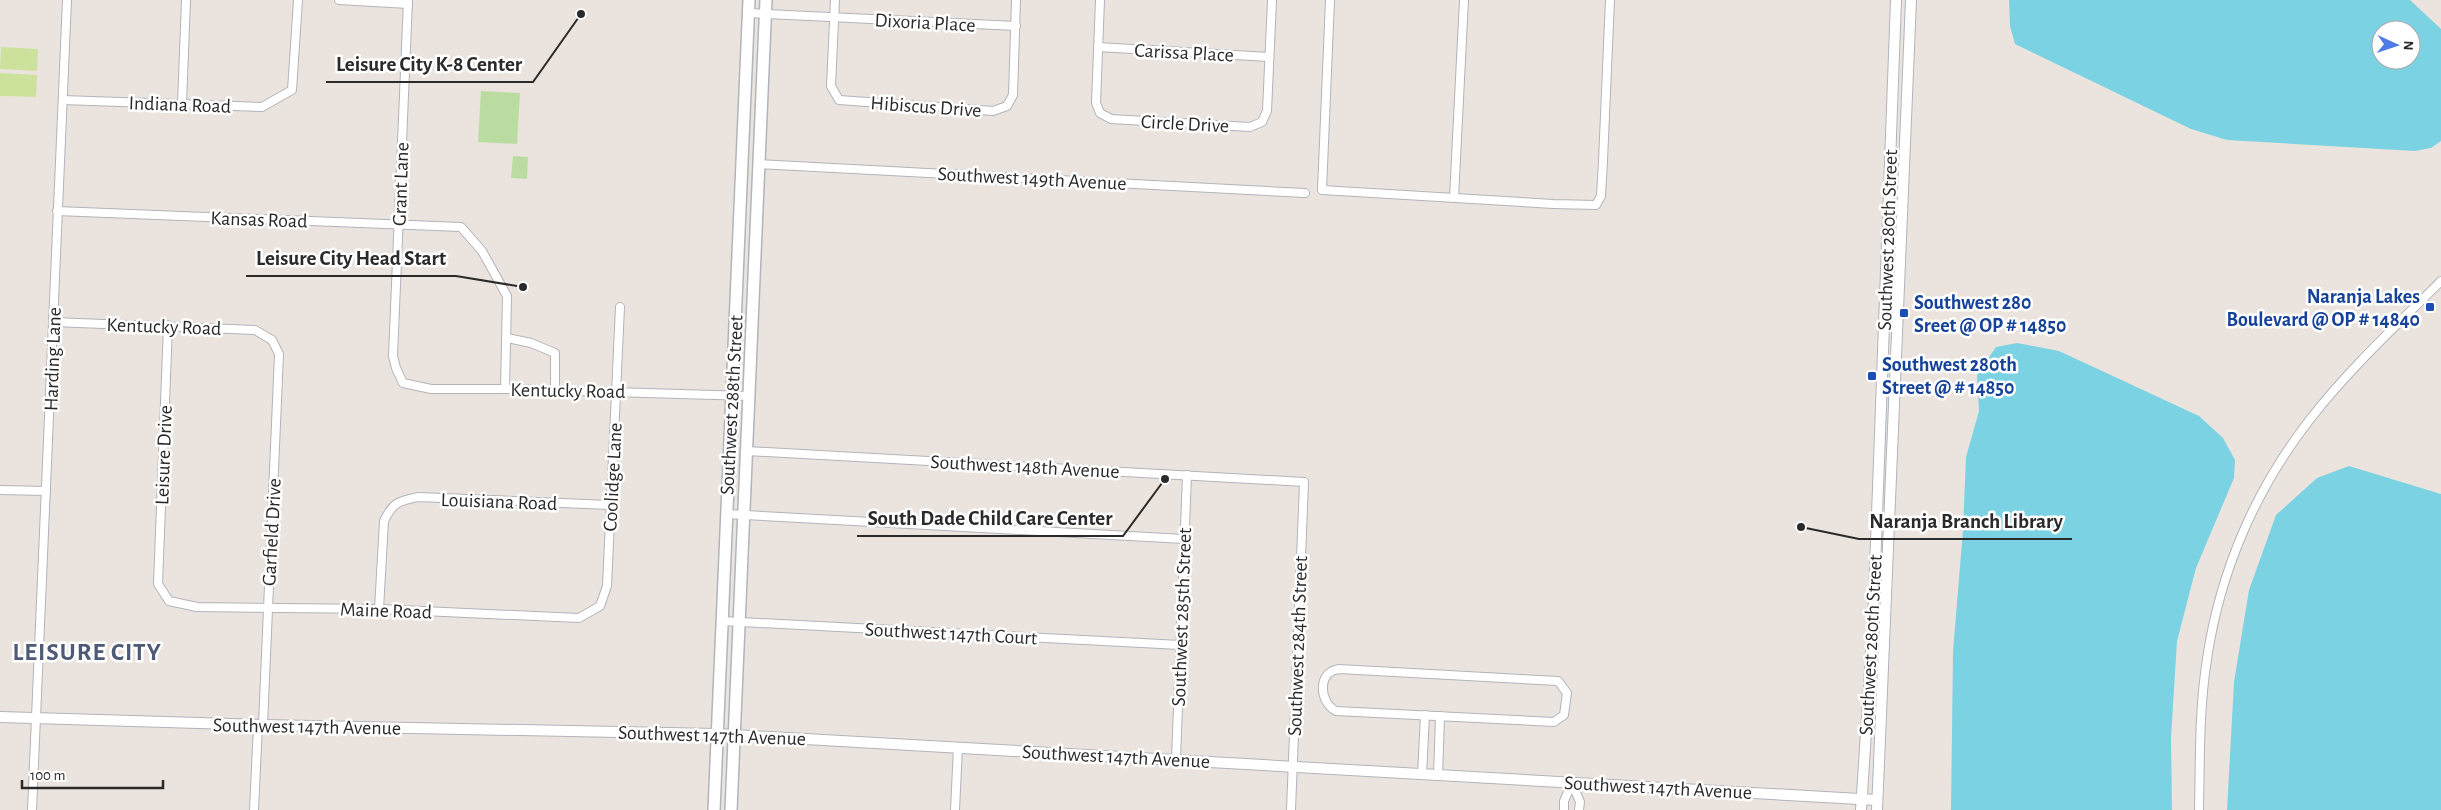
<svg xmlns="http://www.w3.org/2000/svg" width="2441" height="810" font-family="'Alegreya Sans',sans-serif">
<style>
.green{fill:#bbdca0}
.pitch{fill:#cce29c}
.water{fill:#7bd2e2;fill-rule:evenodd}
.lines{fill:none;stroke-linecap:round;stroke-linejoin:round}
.minor-casing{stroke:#b1b4bc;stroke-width:10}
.tertiary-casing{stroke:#b1b4bc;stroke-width:12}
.secondary-casing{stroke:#b1b4bc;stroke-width:14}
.minor{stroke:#fff;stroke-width:8}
.tertiary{stroke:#fff;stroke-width:10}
.secondary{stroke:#fff;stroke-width:11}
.transit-dot{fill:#1a4fb4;stroke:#fff;stroke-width:2}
.labels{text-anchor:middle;stroke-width:5;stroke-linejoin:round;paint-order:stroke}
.street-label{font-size:20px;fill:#2a2a2a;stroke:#fff}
.transit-label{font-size:20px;font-weight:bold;fill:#164399;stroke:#fff;text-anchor:start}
.district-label{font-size:25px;font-weight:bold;letter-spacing:1px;fill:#4f5a76;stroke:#fff}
.leader{fill:none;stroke:#2a2a2a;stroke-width:2}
.callout-dot{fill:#2a2a2a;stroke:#fff;stroke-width:2}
.callout-label{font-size:21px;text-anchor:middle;font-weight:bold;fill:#2a2a2a;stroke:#fff;stroke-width:5;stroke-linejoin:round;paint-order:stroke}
</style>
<rect width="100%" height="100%" fill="#ebe4de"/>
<!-- green -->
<g class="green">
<polygon points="481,91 520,93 517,144 478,142"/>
<polygon points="513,156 528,157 527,179 511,178"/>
</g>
<!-- pitch -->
<g class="pitch">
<polygon points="1,47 38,49 37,71 0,69"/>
<polygon points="0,73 37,75 36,97 0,96"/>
</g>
<!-- water -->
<g class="water">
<path d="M2009 0H2410L2441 29V141L2431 148 2415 151 2227 140 2191 129 2015 44 2010 26ZM2381 30H2411V60H2381Z"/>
<polygon points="2017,343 2059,351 2199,416 2223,438 2235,460 2234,478 2196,568 2177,641 2171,738 2172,810 1951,810 1953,651 1963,530 1966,457 1979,411 1977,375 1996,347"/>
<polygon points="2349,466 2441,494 2441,810 2227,810 2234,682 2249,590 2276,515 2317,478"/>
</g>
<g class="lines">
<!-- minor casing -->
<g class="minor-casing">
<g id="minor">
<polyline points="339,0 408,4"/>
<polyline points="408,0 393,356 396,368 403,383 431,389 505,389 749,396"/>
<polyline points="835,0 831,86 839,100 993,111 1007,106 1013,95 1016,0"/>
<polyline points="1100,0 1096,103 1100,113 1111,119 1250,127 1262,122 1267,111 1272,0"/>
<polyline points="1330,0 1322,190 1553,204 1596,205 1601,196 1603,161 1610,0"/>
<polyline points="748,13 1016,26"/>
<polyline points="1098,47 1269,57"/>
<polyline points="63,100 262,107 292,90 298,0"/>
<polyline points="182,104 186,0"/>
<polyline points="759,164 1305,193"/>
<polyline points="1454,198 1464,0"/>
<polyline points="57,211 461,227 482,251 507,296 505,389"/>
<polyline points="53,322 255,330 272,340 279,354 263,725"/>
<polyline points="168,325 158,584 169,601 197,607 379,609 579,618 600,606 607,586 620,307"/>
<polyline points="507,338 531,343 555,353 555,390"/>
<polyline points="747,451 1304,482 1291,810"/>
<polyline points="0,490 46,491"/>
<polyline points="726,514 1184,539"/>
<path d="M379 609 384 521C393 502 399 501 418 497L610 505"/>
<polyline points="722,621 1180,645"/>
<path d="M1339 669 1558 681 1567 693 1564 715 1554 722 1336 711C1319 702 1317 672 1339 669Z"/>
<polyline points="1176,759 1187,475"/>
<polyline points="1422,775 1425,715"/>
<polyline points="1438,776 1440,716"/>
<polyline points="1572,783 1580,802 1579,810"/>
<polyline points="32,810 67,0"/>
<polyline points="254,810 258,725"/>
<polyline points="955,810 958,747"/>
<polyline points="1564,810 1564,801 1572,783"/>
<path d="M2199 810C2200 760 2199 709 2207 659 2220 571 2256 488 2311 418 2349 369 2397 325 2441 281"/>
</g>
</g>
<!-- tertiary casing -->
<g class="tertiary-casing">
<g id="tertiary">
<polyline points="0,717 263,725 717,734 1877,800"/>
<polyline points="1861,810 1873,623 1896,0"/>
<polyline points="1877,810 1911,0"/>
</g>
</g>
<!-- secondary casing -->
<g class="secondary-casing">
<g id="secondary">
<polyline points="714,810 749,0"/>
<polyline points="731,810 766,0"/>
</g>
</g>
<!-- minor -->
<use href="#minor" class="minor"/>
<!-- tertiary -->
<use href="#tertiary" class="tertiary"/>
<!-- secondary -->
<use href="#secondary" class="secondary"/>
</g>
<!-- markers -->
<g class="transit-dot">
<rect x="2425" y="302" width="10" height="10" rx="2.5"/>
<rect x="1899" y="308" width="10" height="10" rx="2.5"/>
<rect x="1867" y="371" width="10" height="10" rx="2.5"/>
</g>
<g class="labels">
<!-- street labels -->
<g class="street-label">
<text transform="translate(925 22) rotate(3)" y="7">Dixoria Place</text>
<text transform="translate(1184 52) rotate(3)" y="7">Carissa Place</text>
<text transform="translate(180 104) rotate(2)" y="7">Indiana Road</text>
<text transform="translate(926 106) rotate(4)" y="7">Hibiscus Drive</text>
<text transform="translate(1185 123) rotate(3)" y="7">Circle Drive</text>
<text transform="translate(1032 178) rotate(3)" y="7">Southwest 149th Avenue</text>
<text transform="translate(400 184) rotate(-88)" y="7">Grant Lane</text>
<text transform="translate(259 219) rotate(2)" y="7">Kansas Road</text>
<text transform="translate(1887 240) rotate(-88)" y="7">Southwest 280th Street</text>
<text transform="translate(164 326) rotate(2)" y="7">Kentucky Road</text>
<text transform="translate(52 359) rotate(-88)" y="7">Harding Lane</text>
<text transform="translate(568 390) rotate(1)" y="7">Kentucky Road</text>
<text transform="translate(731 405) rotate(-87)" y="7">Southwest 288th Street</text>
<text transform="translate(163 455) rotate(-88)" y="7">Leisure Drive</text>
<text transform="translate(1025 466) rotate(3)" y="7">Southwest 148th Avenue</text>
<text transform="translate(612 477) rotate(-87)" y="7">Coolidge Lane</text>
<text transform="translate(499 501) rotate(2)" y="7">Louisiana Road</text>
<text transform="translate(271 532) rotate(-87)" y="7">Garfield Drive</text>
<text transform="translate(386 610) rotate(2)" y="7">Maine Road</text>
<text transform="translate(1181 617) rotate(-88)" y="7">Southwest 285th Street</text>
<text transform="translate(951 633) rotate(3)" y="7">Southwest 147th Court</text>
<text transform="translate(1870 645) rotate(-87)" y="7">Southwest 280th Street</text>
<text transform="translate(1297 646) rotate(-88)" y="7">Southwest 284th Street</text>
<text transform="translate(307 726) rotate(1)" y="7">Southwest 147th Avenue</text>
<text transform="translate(712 735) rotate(2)" y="7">Southwest 147th Avenue</text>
<text transform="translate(1116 756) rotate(3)" y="7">Southwest 147th Avenue</text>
<text transform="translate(1658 787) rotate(3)" y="7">Southwest 147th Avenue</text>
</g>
<!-- transit labels -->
<g class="transit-label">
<text x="2420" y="303" text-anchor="end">Naranja Lakes<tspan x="2420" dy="23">Boulevard @ OP # 14840</tspan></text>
<text x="1914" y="309">Southwest 280<tspan x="1914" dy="23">Sreet @ OP # 14850</tspan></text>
<text x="1882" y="371">Southwest 280th<tspan x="1882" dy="23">Street @ # 14850</tspan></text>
</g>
<!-- district labels -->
<g class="district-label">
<text x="87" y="660">LEISURE CITY</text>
</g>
</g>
<!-- callouts -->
<path class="leader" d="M581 14L533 82H326M523 287L456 276H246M1165 479L1123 536H857M1801 527L1859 539H2072"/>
<g class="callout-dot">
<circle cx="581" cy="14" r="5"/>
<circle cx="523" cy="287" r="5"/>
<circle cx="1165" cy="479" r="5"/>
<circle cx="1801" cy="527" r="5"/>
</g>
<g class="callout-label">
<text x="429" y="71">Leisure City K-8 Center</text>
<text x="351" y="265">Leisure City Head Start</text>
<text x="990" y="525">South Dade Child Care Center</text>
<text x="1966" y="528">Naranja Branch Library</text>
</g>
<!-- north arrow -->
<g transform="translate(2396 45) rotate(93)"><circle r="24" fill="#ffffff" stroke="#aaaaaa"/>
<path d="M0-4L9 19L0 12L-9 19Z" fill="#4e7be7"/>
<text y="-8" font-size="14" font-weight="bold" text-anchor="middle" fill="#2a2a2a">N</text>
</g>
<!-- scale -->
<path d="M22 780v8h141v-8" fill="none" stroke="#2a2a2a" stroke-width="2.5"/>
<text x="30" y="780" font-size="15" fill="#2a2a2a" stroke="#ffffff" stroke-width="4" paint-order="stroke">100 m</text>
</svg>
